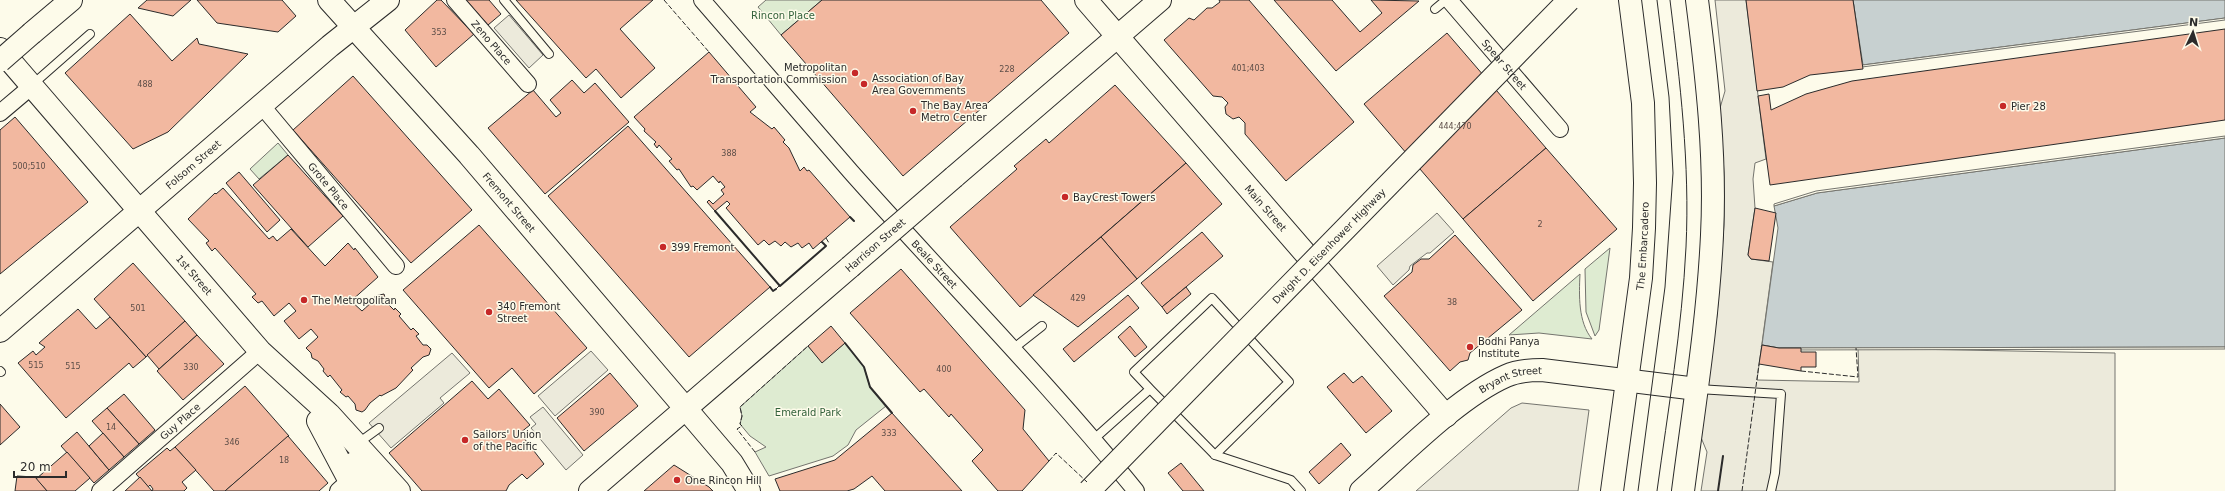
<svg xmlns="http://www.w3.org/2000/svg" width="2225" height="491" font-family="'DejaVu Sans',sans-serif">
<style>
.green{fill:#deebd1;stroke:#74746e}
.parking{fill:#eceadb;stroke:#74746e}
.water{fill:#c7d0d0;stroke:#74746e}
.pier{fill:#fdfbea;stroke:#74746e}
.building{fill:#f2b8a0;stroke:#2b2b2b}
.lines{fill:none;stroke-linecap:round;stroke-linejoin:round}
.lane-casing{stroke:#2b2b2b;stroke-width:10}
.street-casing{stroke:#2b2b2b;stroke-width:18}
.secondary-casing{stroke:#2b2b2b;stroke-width:24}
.primary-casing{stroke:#2b2b2b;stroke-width:24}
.highway-casing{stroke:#2b2b2b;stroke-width:24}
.lane{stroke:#fdfbea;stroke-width:8}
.street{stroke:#fdfbea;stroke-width:16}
.secondary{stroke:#fdfbea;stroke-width:22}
.primary{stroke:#fdfbea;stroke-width:22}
.highway{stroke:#fdfbea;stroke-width:22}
.tram{stroke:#2b2b2b;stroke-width:1}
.secondary-bridge-casing{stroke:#2b2b2b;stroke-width:24;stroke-linecap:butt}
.highway-bridge-casing{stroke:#2b2b2b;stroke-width:24;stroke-linecap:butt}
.secondary-bridge{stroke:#fdfbea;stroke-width:22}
.highway-bridge{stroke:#fdfbea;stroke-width:22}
.fence{stroke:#2b2b2b;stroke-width:1;stroke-dasharray:5 2;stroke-linecap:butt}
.wall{stroke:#2b2b2b;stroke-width:2}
.poi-dot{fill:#c62828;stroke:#fdfbea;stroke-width:1.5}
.labels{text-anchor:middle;stroke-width:3;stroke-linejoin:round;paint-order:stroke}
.number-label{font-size:8px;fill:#5d4e48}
.park-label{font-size:10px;fill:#34623c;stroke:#fdfbea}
.street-label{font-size:10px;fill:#2b2b2b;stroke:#fdfbea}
.poi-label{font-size:10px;fill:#2b2b2b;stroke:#fdfbea;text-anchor:start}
</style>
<rect width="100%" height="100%" fill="#fdfbea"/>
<!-- green -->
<g class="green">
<polygon points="766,0 822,0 781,35 758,7"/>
<polygon points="278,143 288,155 259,179 250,169"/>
<polygon points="1610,248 1599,330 1595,336 1586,312 1585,269"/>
<path d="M1580 274C1579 295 1578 322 1592 339L1539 333 1509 335Z"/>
<polygon points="845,343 864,367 870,387 886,406 856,430 848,445 833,456 769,476 755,452 766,447 750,436 740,424 742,416 740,407 808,346 822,362"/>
</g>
<!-- parking -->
<g class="parking">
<polygon points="1715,0 1746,0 1766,159 1755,163 1753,179 1755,208 1748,255 1751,259 1773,262 1757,380 1859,382 1858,348 2115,353 2115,491 1701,491 1707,452 1700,435 1717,315 1724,225 1724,173 1720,108 1725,91"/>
<polygon points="509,15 543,55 529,68 494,28"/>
<polygon points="1437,213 1454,232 1430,253 1427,253 1410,266 1409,270 1393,285 1377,266"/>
<polygon points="591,351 608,370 555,416 538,396"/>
<polygon points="452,353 470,373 440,398 444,403 391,448 369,423"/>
<polygon points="1522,403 1589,410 1578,491 1416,491 1511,408"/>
<polygon points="543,407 583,455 566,470 531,428 536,424 530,417"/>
</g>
<!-- water -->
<g class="water">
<polygon points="1853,0 2225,0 2225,18 1862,65"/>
<polygon points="2225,138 2225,347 1779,348 1762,345 1778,228 1774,206 1817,193"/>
</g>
<!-- pier -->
<g class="pier">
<polygon points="1851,0 1853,0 1863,65 2225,18 2225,20 1862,67"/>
<polygon points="2225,136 2225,138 1817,193 1774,206 1774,204 1816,191"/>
<polygon points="1762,345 1779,348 2225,347 2225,349 1779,350 1761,347"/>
</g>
<!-- building -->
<g class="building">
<polygon points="147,0 191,0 173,16 138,8"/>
<polygon points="197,0 282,0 296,16 278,32 217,23"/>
<polygon points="437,0 441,0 474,34 436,67 405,30"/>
<polygon points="466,0 489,0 501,14 488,25"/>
<polygon points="516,0 653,0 620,29 655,68 621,98 596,69 586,78"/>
<polygon points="822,0 1041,0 1069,33 903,176 781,35"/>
<polygon points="1219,0 1249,0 1354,122 1286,181 1245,134 1245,123 1239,117 1233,119 1226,114 1225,107 1228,103 1222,97 1213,96 1164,40 1189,18 1194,20 1207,8 1212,8 1220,2"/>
<polygon points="1274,0 1332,0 1360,32 1382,13 1371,0 1419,1 1336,71"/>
<polygon points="1746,0 1853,0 1863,69 1810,75 1783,87 1757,91"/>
<polygon points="130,14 172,61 197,38 199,44 248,54 168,132 133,149 65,73"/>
<polygon points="2225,29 2225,120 1770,185 1758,96 1769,94 1771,110 1806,94 1852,81"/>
<polygon points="1447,33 1546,148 1463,219 1364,104"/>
<polygon points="709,52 756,107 750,112 772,129 774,127 785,140 783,142 789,148 800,171 804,167 807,171 809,170 850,217 813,249 809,243 802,248 798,243 791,247 785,242 781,246 775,241 769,245 764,240 758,245 726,208 730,204 727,201 715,211 707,202 709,200 713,204 724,194 721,190 725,187 720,181 719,183 713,176 697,190 693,186 691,187 679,169 677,170 669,161 672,159 659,145 657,148 654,144 656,142 644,131 645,129 634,117"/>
<polygon points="353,76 472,210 411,263 293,130"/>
<polygon points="572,80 584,93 595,83 629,122 545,194 488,128 533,90 556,117 561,113 550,100"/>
<polygon points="1115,85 1186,163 1020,307 950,227 1017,169 1014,166 1046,139 1049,143"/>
<polygon points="15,117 88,202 0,274 0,130"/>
<polygon points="628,126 770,287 689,357 548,196"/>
<polygon points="1546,148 1617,229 1533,301 1463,219"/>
<polygon points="288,155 343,216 308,247 253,185"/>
<polygon points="1186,163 1222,204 1137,279 1101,237"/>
<polygon points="239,172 280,220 267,232 226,183"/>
<polygon points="223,188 269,239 273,236 277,241 291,229 325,266 348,243 354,250 355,248 378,277 351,301 362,311 373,301 375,296 384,294 386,302 394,310 395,308 401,314 399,316 411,330 413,328 419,334 416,336 423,345 427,345 431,349 429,355 423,357 411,368 413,370 396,388 381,396 380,395 370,403 365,410 362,412 356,410 355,404 348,396 346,397 340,392 342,390 330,375 328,377 323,371 324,369 318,361 312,358 311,353 306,348 318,337 311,329 299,339 284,321 296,311 289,303 274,316 262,301 258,303 252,297 256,294 215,248 212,251 206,243 209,241 188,219 215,193 216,194"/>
<polygon points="1755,208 1776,213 1769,261 1751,259 1748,255"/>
<polygon points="479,225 587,348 534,394 512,368 489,388 403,290"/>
<polygon points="1202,232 1223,256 1162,307 1141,283"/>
<polygon points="1455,235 1522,310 1470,353 1468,360 1460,362 1450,371 1384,296 1412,272 1413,265 1421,259 1429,259"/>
<polygon points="1101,237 1137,279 1078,327 1033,295"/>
<polygon points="133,263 185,321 146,357 94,299"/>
<polygon points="901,269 1025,410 1023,429 1049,461 1022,491 998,491 972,461 983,450 951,414 949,417 924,389 920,392 850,313"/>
<polygon points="1186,287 1191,294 1167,314 1162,307"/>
<polygon points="1128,295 1139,308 1074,362 1063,349"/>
<polygon points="78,309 96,329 110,317 146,357 133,368 129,363 66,418 18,363 33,351 36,355 45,347 39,343"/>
<polygon points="185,321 197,335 159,369 147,355"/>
<polygon points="831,326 845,343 822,363 808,346"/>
<polygon points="1130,326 1147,347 1135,357 1118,337"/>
<polygon points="197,335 224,364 183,400 157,371"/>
<polygon points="1762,345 1779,348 1801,348 1801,352 1816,352 1816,367 1801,367 1801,371 1759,364"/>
<polygon points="610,373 638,406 584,451 557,418"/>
<polygon points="1344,373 1353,383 1362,376 1392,411 1366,433 1327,387"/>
<polygon points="472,381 488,399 499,389 530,425 520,433 544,464 527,479 522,474 509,485 506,491 422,491 389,453"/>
<polygon points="245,386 289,436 225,491 214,491 175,447"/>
<polygon points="124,394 155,430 139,444 107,408"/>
<polygon points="0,404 20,427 0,445"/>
<polygon points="107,408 139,444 124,457 92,421"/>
<polygon points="892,413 962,491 885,491 872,476 854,489 847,491 780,491 775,479 835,460"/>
<polygon points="77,432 109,470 94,483 61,446"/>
<polygon points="103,433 124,457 109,470 89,446"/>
<polygon points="288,436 328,483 319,491 225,491"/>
<polygon points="1341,443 1351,455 1319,484 1309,472"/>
<polygon points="175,447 196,470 182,482 187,488 184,491 152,491 153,489 150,485 148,487 136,474 167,448 170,451"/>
<polygon points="67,452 90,478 75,491 47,491 36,479"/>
<polygon points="1181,463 1204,491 1183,491 1168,473"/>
<polygon points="674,465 709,487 713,491 644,491"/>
<polygon points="17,476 35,477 47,491 15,491"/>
<polygon points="140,477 152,491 125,491"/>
</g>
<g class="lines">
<!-- lane casing -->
<g class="lane-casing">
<g id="lane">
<polyline points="504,0 549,54"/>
<polyline points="1435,9 1446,0"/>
<polyline points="32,85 90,34"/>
<polyline points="1014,348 1042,326"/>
<polyline points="0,371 1,372"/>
<polyline points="1698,389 1781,394 1775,473 1771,491"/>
<polyline points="1094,439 1150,389 1134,372 1212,298 1289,382 1215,455 1150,389"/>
<polyline points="357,444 379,428"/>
<polyline points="1215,455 1291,480 1301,491"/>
</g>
</g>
<!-- street casing -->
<g class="street-casing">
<g id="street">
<path id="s1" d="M455 0 528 84"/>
<path id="s2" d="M702 0C752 57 801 115 851 172 946 279 1045 379 1136 491"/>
<path id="s3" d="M1449 0 1560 129"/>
<path id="s4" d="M262 106 396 266"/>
<polyline points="0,113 32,86"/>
<path id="s5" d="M100 491 260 351"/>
<polyline points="338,491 348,482"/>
</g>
</g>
<!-- secondary casing -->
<g class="secondary-casing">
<g id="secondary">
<path id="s6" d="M329 0 469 155 686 409"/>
<path id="s7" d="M1086 0 1446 416"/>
<path id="s8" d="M0 49 260 351 329 414 399 491"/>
<polyline points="954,177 1160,0"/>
<path id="s9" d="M0 331 330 46 388 0"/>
<polyline points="318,421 355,491"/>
<polyline points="354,463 378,491"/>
<polyline points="590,491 850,267"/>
<path id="s10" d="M1361 491C1401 456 1458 397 1506 376 1517 371 1530 370 1542 370L1697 389"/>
</g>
</g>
<!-- primary casing -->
<g class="primary-casing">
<g id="primary">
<path id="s11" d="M1612 491 1641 278 1644 228 1645 183 1643 103 1630 0"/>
<path d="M1683 491C1694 406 1708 321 1712 235 1716 157 1707 78 1697 0"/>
</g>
</g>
<!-- highway casing -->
<g class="highway-casing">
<g id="highway">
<polyline points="32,33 71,0"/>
<polyline points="686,409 732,463 749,491"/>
</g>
</g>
<!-- lane -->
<use href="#lane" class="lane"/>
<!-- street -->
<use href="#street" class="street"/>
<!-- secondary -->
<use href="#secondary" class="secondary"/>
<!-- primary -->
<use href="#primary" class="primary"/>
<!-- highway -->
<use href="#highway" class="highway"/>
<!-- tram -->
<g class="tram">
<polyline points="1638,491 1665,287 1673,173 1669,97 1657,0"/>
<path d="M1657 491C1668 410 1682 329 1686 247 1690 164 1680 82 1670 0"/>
</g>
<!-- secondary-bridge casing -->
<g class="secondary-bridge-casing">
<polyline id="secondary-bridge" points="850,267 954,177"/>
</g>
<!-- highway-bridge casing -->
<g class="highway-bridge-casing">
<g id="highway-bridge">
<polyline points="0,61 32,33"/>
<path id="s12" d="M1089 491 1569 0"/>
</g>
</g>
<!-- secondary-bridge -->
<use href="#secondary-bridge" class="secondary-bridge"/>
<!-- highway-bridge -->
<use href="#highway-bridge" class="highway-bridge"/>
<!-- fence -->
<g class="fence">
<polyline points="664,0 709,52"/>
<polyline points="826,238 829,243"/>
<polyline points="776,289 780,285"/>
<polyline points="1801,371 1858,377 1856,348"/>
<polyline points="755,452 737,429 742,426 740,424 742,416 740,407 808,346"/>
<polyline points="1049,461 1056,453 1087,482"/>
<polyline points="1742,491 1759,364"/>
</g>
<!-- wall -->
<g class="wall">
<polyline points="715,211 780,286 826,246 822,242"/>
<polyline points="850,217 854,221"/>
<polyline points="770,287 773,291 776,289"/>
<polyline points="845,343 864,367 870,387 892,413"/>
<polyline points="1718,491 1723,456"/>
</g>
</g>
<!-- markers -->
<g class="poi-dot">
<circle cx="855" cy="73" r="4"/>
<circle cx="864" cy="84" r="4"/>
<circle cx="2003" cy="106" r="4"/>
<circle cx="913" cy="111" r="4"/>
<circle cx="1065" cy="197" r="4"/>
<circle cx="663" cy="247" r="4"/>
<circle cx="304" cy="300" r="4"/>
<circle cx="489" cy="312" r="4"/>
<circle cx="1470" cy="347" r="4"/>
<circle cx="465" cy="440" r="4"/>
<circle cx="677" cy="480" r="4"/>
</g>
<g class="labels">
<!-- number labels -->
<g class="number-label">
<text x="439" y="35">353</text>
<text x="1248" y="71">401;403</text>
<text x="1007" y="72">228</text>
<text x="145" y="87">488</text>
<text x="1455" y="129">444;470</text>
<text x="729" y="156">388</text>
<text x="29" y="169">500;510</text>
<text x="1540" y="227">2</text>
<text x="1078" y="301">429</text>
<text x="1452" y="305">38</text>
<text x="138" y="311">501</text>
<text x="36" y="368">515</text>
<text x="73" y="369">515</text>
<text x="191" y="370">330</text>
<text x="944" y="372">400</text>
<text x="597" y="415">390</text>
<text x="111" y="430">14</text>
<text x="889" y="436">333</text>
<text x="232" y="445">346</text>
<text x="284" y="463">18</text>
</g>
<!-- park labels -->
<g class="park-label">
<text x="783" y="19">Rincon Place</text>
<text x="808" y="416">Emerald Park</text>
</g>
<!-- street labels -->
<g class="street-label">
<text dy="4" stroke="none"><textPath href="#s1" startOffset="56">Zeno Place</textPath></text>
<text dy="4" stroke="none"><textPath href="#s3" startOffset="85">Spear Street</textPath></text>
<text dy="4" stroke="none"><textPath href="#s9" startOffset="255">Folsom Street</textPath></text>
<text dy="4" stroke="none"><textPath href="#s4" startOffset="104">Grote Place</textPath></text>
<text dy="4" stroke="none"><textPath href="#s6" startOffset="271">Fremont Street</textPath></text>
<text dy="4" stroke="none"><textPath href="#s7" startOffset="275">Main Street</textPath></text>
<text transform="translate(875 245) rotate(-41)" y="4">Harrison Street</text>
<text dy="4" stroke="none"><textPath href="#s12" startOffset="343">Dwight D. Eisenhower Highway</textPath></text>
<text dy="4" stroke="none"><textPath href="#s11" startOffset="247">The Embarcadero</textPath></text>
<text dy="4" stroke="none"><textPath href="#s2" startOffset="352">Beale Street</textPath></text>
<text dy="4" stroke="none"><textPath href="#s8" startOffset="298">1st Street</textPath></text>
<text dy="4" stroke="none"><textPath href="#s10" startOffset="189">Bryant Street</textPath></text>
<text dy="4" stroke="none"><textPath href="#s5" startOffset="106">Guy Place</textPath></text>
</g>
<!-- poi labels -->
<g class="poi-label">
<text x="847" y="71" text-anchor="end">Metropolitan<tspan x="847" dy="12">Transportation Commission</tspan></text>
<text x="872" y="82">Association of Bay<tspan x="872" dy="12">Area Governments</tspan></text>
<text x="921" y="109">The Bay Area<tspan x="921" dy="12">Metro Center</tspan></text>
<text x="2011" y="110">Pier 28</text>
<text x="1073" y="201">BayCrest Towers</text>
<text x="671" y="251">399 Fremont</text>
<text x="312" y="304">The Metropolitan</text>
<text x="497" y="310">340 Fremont<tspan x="497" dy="12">Street</tspan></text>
<text x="1478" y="345">Bodhi Panya<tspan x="1478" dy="12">Institute</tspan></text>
<text x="473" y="438">Sailors' Union<tspan x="473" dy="12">of the Pacific</tspan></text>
<text x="685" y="484">One Rincon Hill</text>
</g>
</g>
<!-- north arrow -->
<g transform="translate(2193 32) rotate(4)" stroke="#fdfbea" stroke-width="3" paint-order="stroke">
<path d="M0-3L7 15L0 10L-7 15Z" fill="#2b2b2b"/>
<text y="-6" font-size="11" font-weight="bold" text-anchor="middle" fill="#2b2b2b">N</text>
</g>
<!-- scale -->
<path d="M14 471v6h52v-6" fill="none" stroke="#2b2b2b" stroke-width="2"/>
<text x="20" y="471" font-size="12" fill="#2b2b2b" stroke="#fdfbea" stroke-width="3" paint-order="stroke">20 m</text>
</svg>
